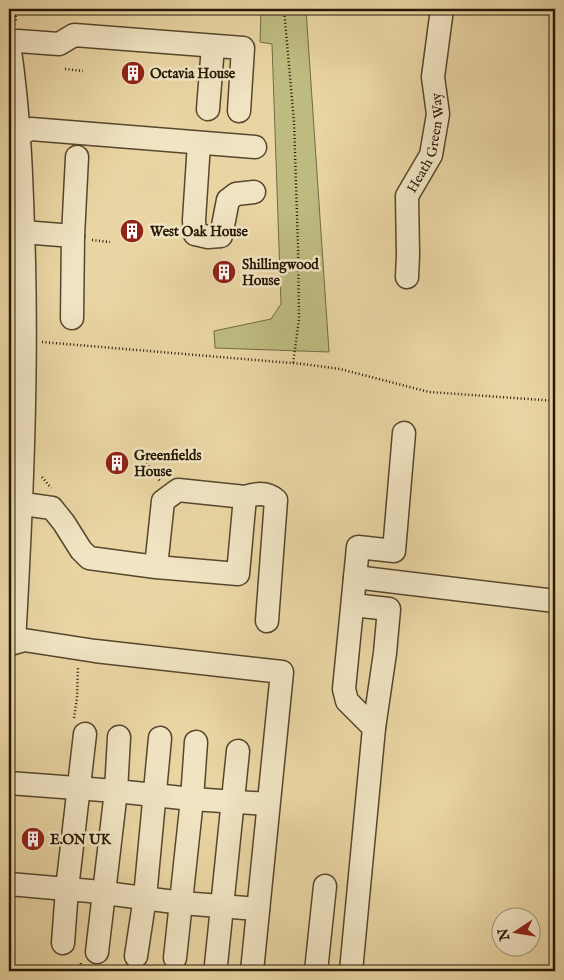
<svg xmlns="http://www.w3.org/2000/svg" width="564" height="980" font-family="'IM FELL English',serif">
<style>
.green{fill:#bebb80;stroke:#726a43}
.lines{fill:none;stroke-linecap:round;stroke-linejoin:round}
.minor-casing{stroke:#56472d;stroke-width:25}
.path{stroke:#251806;stroke-width:2.5;stroke-dasharray:1 2.5;stroke-linecap:butt}
.minor{stroke:#f1e4c3;stroke-width:22}
.labels{text-anchor:middle;stroke-width:5;stroke-linejoin:round;paint-order:stroke}
.poi-label{font-size:14px;font-weight:bold;fill:#251806;stroke:#f1e4c3;text-anchor:start}
.street-label{font-size:14px;fill:#251806;stroke:#f1e4c3}
</style>
<rect width="100%" height="100%" fill="#e9d5a3"/>
<filter id="stains"><feTurbulence type="fractalNoise" baseFrequency=".004" numOctaves="4"/><feColorMatrix values="0 0 0 0 .2 0 0 0 0 .09 0 0 0 0 .02 0 0 0 .5 -.17"/></filter>
<radialGradient id="worn" r=".72"><stop offset=".6" stop-color="#630" stop-opacity="0"/><stop offset="1" stop-color="#630" stop-opacity=".3"/></radialGradient>
<!-- green -->
<polygon class="green" points="261,9 306,9 329,352 215,348 214,331 271,319 281,304 272,44 260,42"/>
<g class="lines">
<!-- minor casing -->
<g class="minor-casing">
<g id="minor">
<path d="M9 44C20 116 22 189 24 262 27 390 21 516 14 643L24 640 95 651 282 672 252 971"/>
<polyline points="9,46 18,41 59,44 74,35 243,48 239,111"/>
<polyline points="208,109 213,46"/>
<polyline points="19,134 31,129 255,147"/>
<polyline points="199,143 194,220 195,234 208,237 221,236 228,200 236,194 254,192"/>
<polyline points="23,232 73,236 77,157"/>
<path id="s1" d="M407 277 408 255 407 196 431 155 438 114 433 77 442 9"/>
<polyline points="72,318 73,236"/>
<path d="M245 497C256 493 267 492 276 500L267 621"/>
<polyline points="9,502 52,508 64,523 81,550 89,558 156,567 238,574 245,497 178,490 163,501 156,567"/>
<polyline points="355,577 555,601"/>
<polyline points="374,728 347,701 344,689 358,547 394,551 404,433"/>
<polyline points="9,783 116,791 192,799 268,804"/>
<polyline points="9,884 90,891 182,903 258,909"/>
<polyline points="63,943 67,889 85,734"/>
<polyline points="97,952 116,791 119,737"/>
<polyline points="136,956 145,897 160,738"/>
<polyline points="175,958 192,799 196,742"/>
<polyline points="216,965 238,751"/>
<polyline points="316,971 325,886"/>
<polyline points="351,971 374,728 385,653 389,609 353,605"/>
</g>
</g>
<!-- path -->
<g class="path">
<polyline points="15,9 16,22"/>
<polyline points="284,9 294,122 298,246 299,319 293,364"/>
<polyline points="65,69 83,71"/>
<polyline points="92,240 110,242"/>
<polyline points="42,342 303,364 340,369 429,392 555,401"/>
<polyline points="146,463 160,481"/>
<polyline points="42,477 51,488"/>
<polyline points="74,718 77,698 78,666"/>
<polyline points="80,971 81,962"/>
</g>
<!-- minor -->
<use href="#minor" class="minor"/>
</g>
<!-- icons -->
<defs>
<g id="building-disc" transform="scale(1.25)"><circle r="9.5" fill="#8f2418" stroke="#f1e4c3"/><path d="M-4-6H4V6H1V3H-1V6H-4ZM-2.5-4.3h1.7v1.8h-1.7ZM.8-4.3h1.7v1.8H.8ZM-2.5-1h1.7V.8h-1.7ZM.8-1h1.7V.8H.8Z" fill="#fff"/></g>
</defs>
<g fill-rule="evenodd">
<use href="#building-disc" x="133" y="73"/>
<use href="#building-disc" x="132" y="231"/>
<use href="#building-disc" x="224" y="272"/>
<use href="#building-disc" x="117" y="463"/>
<use href="#building-disc" x="33" y="839"/>
</g>
<g class="labels">
<!-- poi labels -->
<g class="poi-label">
<text x="150" y="78">Octavia House</text>
<text x="150" y="236">West Oak House</text>
<text x="242" y="269">Shillingwood<tspan x="242" dy="16">House</tspan></text>
<text x="134" y="460">Greenfields<tspan x="134" dy="16">House</tspan></text>
<text x="50" y="844">E.ON UK</text>
</g>
<!-- street labels -->
<g class="street-label">
<text dy="5" stroke="none"><textPath href="#s1" startOffset="139">Heath Green Way</textPath></text>
</g>
</g>
<!-- margin -->
<rect width="564" height="980" fill="none" stroke="#e9d5a3" stroke-width="30"/>
<rect x="10" y="10" width="544" height="960" fill="none" stroke="#251806" stroke-width="2.5"/>
<rect x="15" y="15" width="534" height="950" fill="none" stroke="#251806"/>
<!-- north arrow -->
<g transform="translate(516 932) rotate(258)"><circle r="24" fill="#f1e4c3" stroke="#9f9277"/>
<path d="M0-4L9 19L0 12L-9 19Z" fill="#8f2418"/>
<text y="-8" font-size="14" font-weight="bold" text-anchor="middle" fill="#251806">N</text>
</g>
<rect width="100%" height="100%" filter="url(#stains)"/>
<rect width="100%" height="100%" fill="url(#worn)"/>
</svg>
